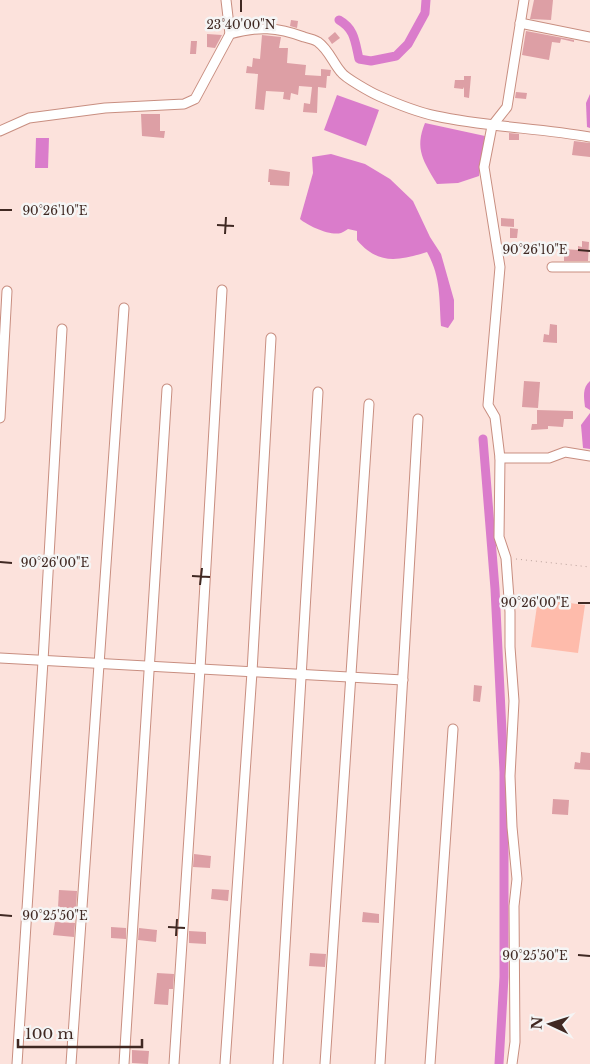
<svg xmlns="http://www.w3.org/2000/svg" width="590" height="1064" font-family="'Libre Baskerville',serif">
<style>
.green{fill:#febbab}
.water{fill:#da7ccb}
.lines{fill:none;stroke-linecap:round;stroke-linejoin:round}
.canal{stroke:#da7ccb;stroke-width:9}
.building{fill:#dd9fa5}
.street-casing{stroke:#c88e80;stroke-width:11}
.path{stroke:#baa19b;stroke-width:1;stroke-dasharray:1 4;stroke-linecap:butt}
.street{stroke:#fff;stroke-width:9}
.ticks{fill:none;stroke:#402923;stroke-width:2}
.ticks-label{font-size:12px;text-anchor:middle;fill:#402923;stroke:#f5f5f5;stroke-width:5;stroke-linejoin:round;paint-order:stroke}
</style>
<rect width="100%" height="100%" fill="#fce2dc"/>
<!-- green -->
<polygon class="green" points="538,599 585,605 578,653 531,647"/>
<!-- water -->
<g class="water">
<polygon points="590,94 590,128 587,127 586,103"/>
<polygon points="337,95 379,110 366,146 324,130"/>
<path d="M425 123 485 136 479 176 458 183 437 184C424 162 414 149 425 123Z"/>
<polygon points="36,138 49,138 48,168 35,168"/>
<path d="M331 154 365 164 390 179 413 201 430 237 441 254 454 300V319L448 328 441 326C439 298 441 277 427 252 398 261 378 265 357 240V231L348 229C346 230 344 232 341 233 330 236 308 226 300 219L313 173 312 157Z"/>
<path d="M590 381V410L585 407C584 397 582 388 590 381Z"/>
<polygon points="590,413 590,449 583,448 581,425"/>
</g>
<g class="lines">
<!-- canal -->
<g class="canal">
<path d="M339 20C355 29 355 42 359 59L371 61 396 56 408 44 425 13 426 0"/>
<polyline points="483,439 495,589 504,772 504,977 499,1064"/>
</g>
</g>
<!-- building -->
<g class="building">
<polygon points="534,0 553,0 551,20 530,19"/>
<polygon points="291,20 298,21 297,28 290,26"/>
<polygon points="526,31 574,40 574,42 561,39 560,43 552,42 549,60 522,55"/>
<polygon points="335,32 340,38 332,44 328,38"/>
<polygon points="207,34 222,35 215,48 207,47"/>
<polygon points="262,35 281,37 279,48 288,48 287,63 306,65 305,75 321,76 321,69 331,70 330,76 327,76 326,88 318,87 317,113 303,112 304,103 310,104 312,87 299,86 298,95 291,93 290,100 283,99 284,92 266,91 264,110 255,109 258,74 246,73 247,66 252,67 253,58 260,59"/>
<polygon points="191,41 197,41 196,54 190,54"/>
<polygon points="464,76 471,76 469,98 464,97 464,87 463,89 454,88 455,80 464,80"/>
<polygon points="516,92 527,93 526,99 515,98"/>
<polygon points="141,114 160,114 160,131 165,131 164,138 142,136"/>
<polygon points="509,133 519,134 519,140 509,140"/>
<polygon points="574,141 590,143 590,157 572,155"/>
<polygon points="269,169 290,172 289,186 270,185 270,182 268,182"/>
<polygon points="501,218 514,219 514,227 501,226"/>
<polygon points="510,228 518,229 517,238 510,238"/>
<polygon points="582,241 589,242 588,261 564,261 564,249 578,250 578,246 582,247"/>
<polygon points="550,324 557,325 557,343 543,342 544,334 549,335"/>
<polygon points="524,381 540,382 538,408 522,407"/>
<polygon points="537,410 573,411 573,419 564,419 563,427 548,426 548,429 531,430 532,424 537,424"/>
<polygon points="474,685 482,686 480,702 473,701"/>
<polygon points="581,752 590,753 590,770 574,769 575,762 580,763"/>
<polygon points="553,799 569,800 568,815 552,814"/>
<polygon points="194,854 211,856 210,868 193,867"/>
<polygon points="212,889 229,890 228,901 211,899"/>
<polygon points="59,890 77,891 76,909 58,907"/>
<polygon points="363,912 379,914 379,923 362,922"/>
<polygon points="55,922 75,923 74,937 53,935"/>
<polygon points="111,927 126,928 126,939 111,938"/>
<polygon points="139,928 157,930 156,942 138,940"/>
<polygon points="189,931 206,932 206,944 189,943"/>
<polygon points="310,953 326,954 325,967 309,966"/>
<polygon points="157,973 174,974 173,989 169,989 168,1005 154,1004"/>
<polygon points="132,1050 149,1051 148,1064 132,1063"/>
</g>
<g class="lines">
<!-- street casing -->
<g class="street-casing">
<g id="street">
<polyline points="226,0 230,34"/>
<polyline points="520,23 590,37"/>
<path d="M0 131 29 118 105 108 184 104 195 99 230 34C258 26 277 27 304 37 308 38 315 40 318 42 329 50 333 63 341 72 345 78 372 93 379 96 397 104 417 112 436 116 487 127 539 128 590 137"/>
<polyline points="552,267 590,267"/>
<polyline points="0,418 7,291"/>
<polyline points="500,458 549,458 565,452 590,456"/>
<polyline points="0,658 403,680"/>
<polyline points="17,1064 43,661 62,329"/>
<polyline points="71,1064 124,308"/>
<polyline points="124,1064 167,389"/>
<polyline points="174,1064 200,669 222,290"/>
<polyline points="225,1064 252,672 271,338"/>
<polyline points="278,1064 318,392"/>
<polyline points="325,1064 369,404"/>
<polyline points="380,1064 418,419"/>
<polyline points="430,1064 453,729"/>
<polyline points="512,1064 515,1042 514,906 517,879 512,827 510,776 514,701 510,647 510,612 506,558 499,537 500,458 495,417 488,405 500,267 484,167 492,126 507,107 524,0"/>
</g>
</g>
<!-- path -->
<polyline class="path" points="516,559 590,567"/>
<!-- street -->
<use href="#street" class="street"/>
</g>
<!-- ticks -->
<path class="ticks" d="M241 12V0M0 210H12M217 225 234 226M225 234 226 217M578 250 590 251M0 562 12 563M192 576 210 577M200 585 202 568M578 603H590M0 915 12 916M168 927 185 928M176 936 177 919M578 955 590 956"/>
<g class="ticks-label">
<text x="241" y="29">23°40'00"N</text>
<text x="55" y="215">90°26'10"E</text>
<text x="535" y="254">90°26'10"E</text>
<text x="55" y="567">90°26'00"E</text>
<text x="535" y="607">90°26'00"E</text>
<text x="55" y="920">90°25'50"E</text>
<text x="535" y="960">90°25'50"E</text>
</g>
<!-- north arrow -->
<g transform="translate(550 1024) rotate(274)" stroke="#f5f5f5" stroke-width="4" paint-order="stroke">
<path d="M0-4L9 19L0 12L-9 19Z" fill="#402923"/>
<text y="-8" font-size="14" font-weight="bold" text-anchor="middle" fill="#402923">N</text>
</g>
<!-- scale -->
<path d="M18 1039v8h124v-8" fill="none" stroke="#402923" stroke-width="2.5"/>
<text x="25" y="1039" font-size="15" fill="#402923" stroke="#f5f5f5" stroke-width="4" paint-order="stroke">100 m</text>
</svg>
